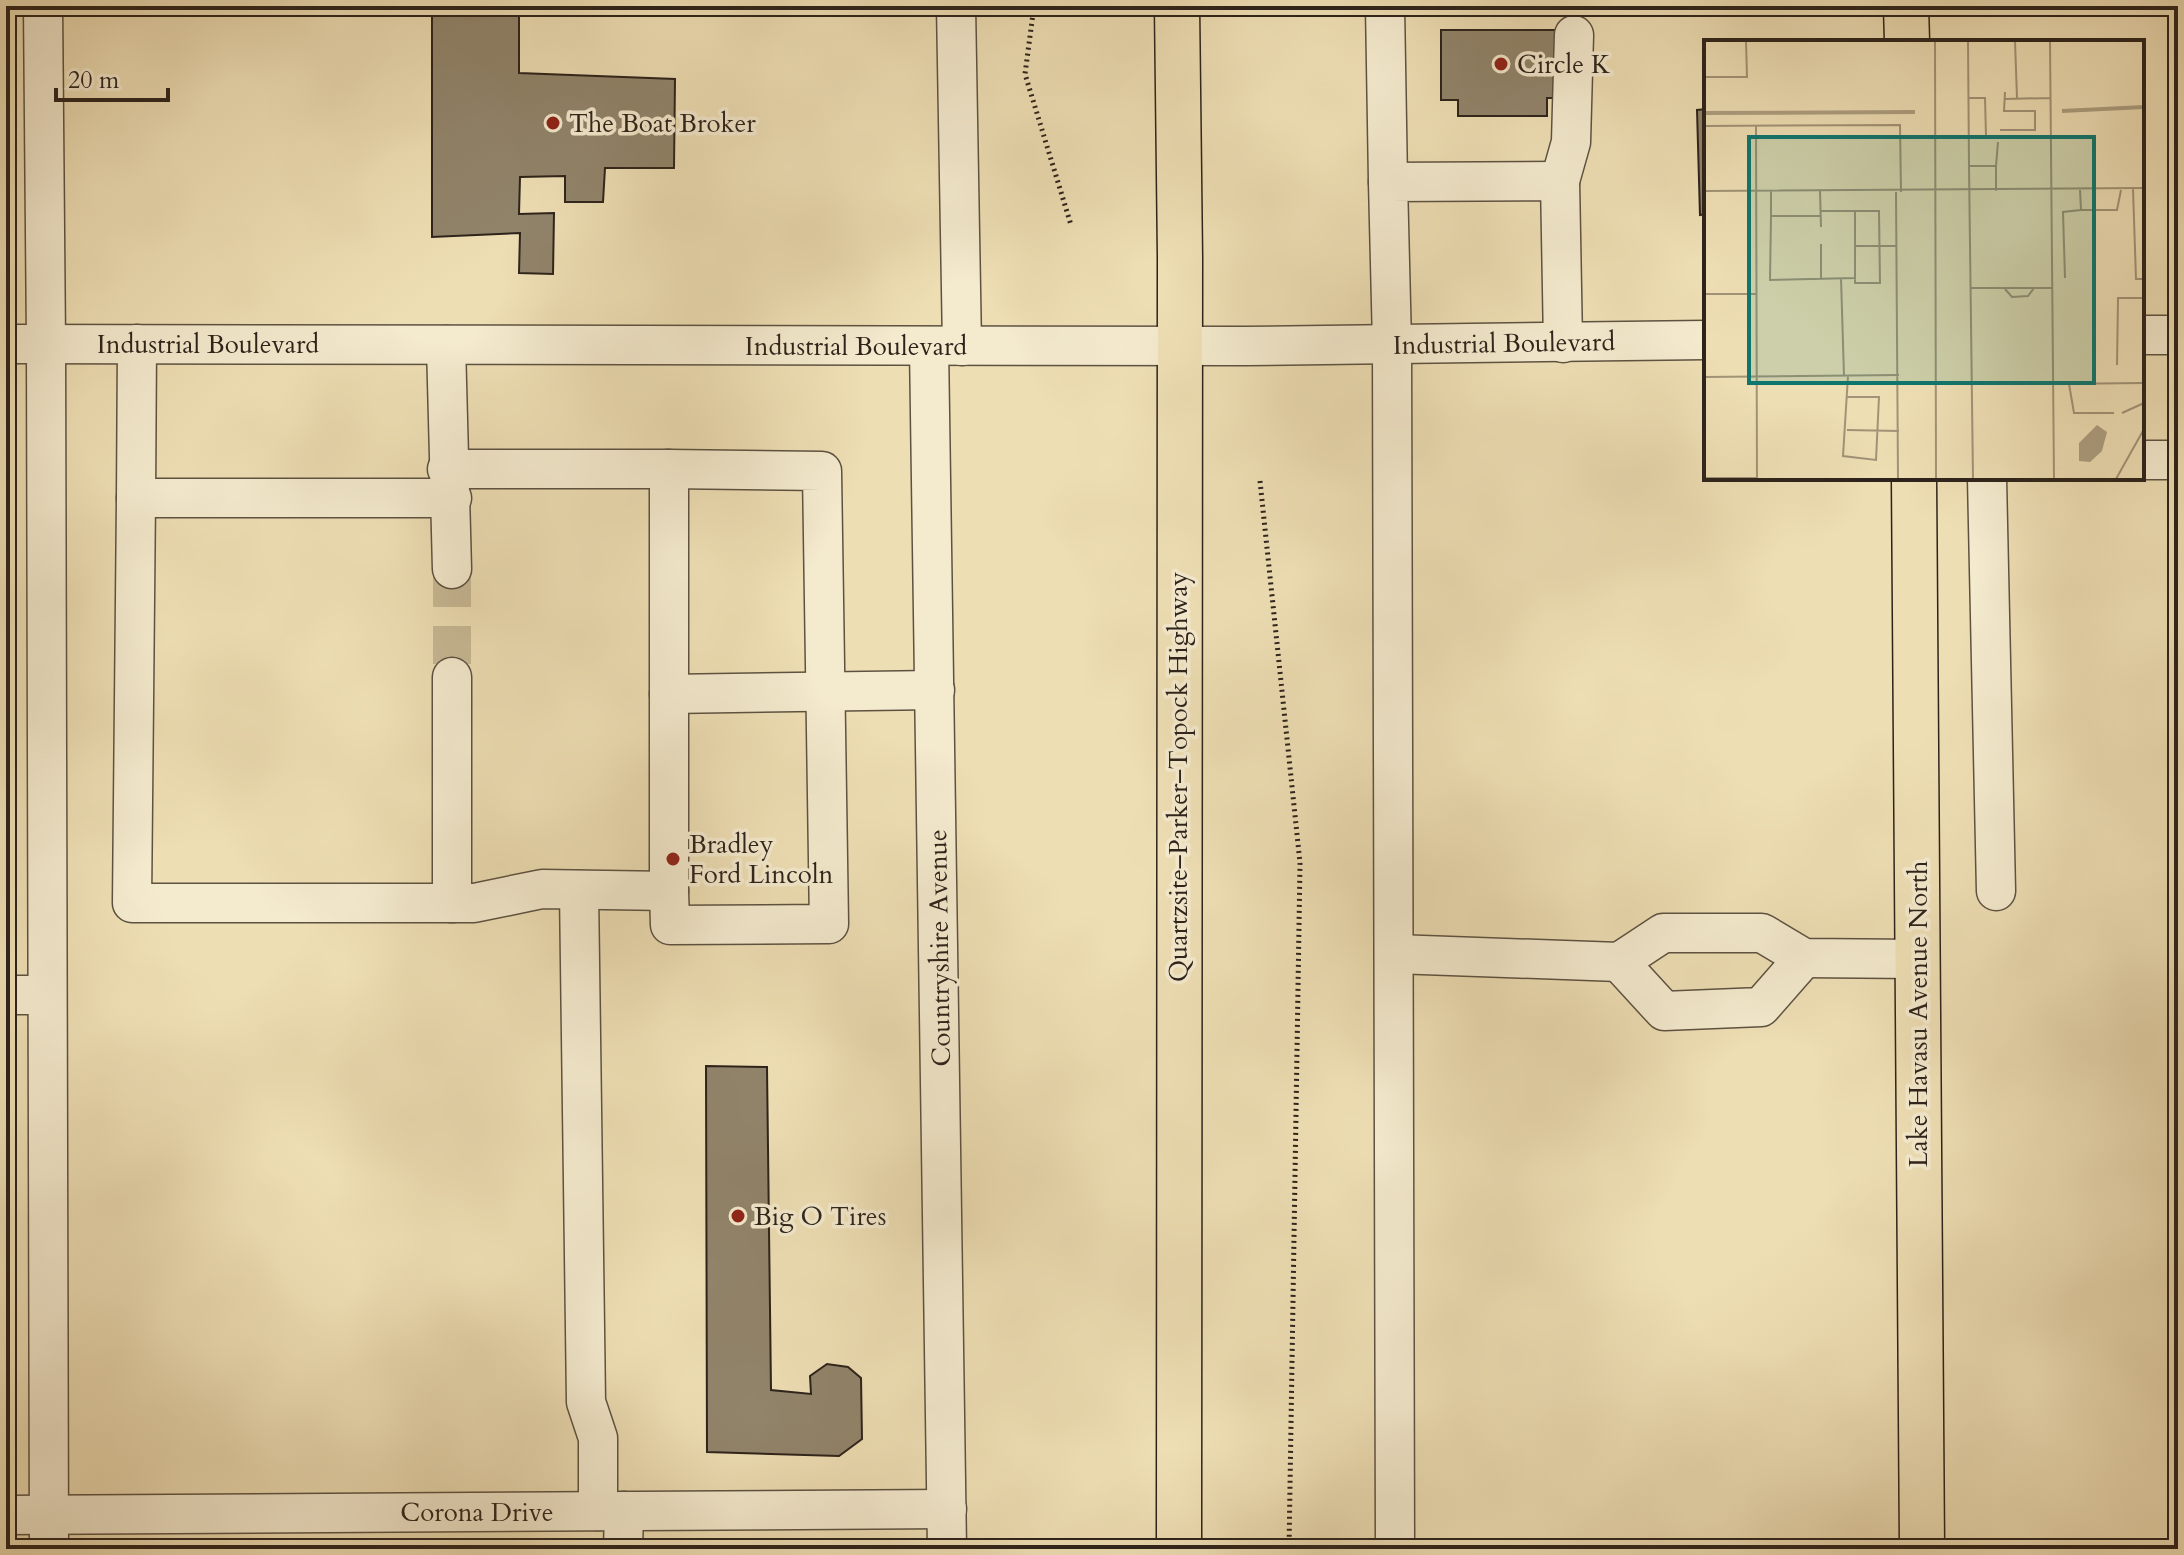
<svg xmlns="http://www.w3.org/2000/svg" width="2184" height="1555" font-family="Cardo,serif">
<style>
.building{fill:#91846b;stroke:#2d231b;stroke-width:2}
.lines{fill:none;stroke-linecap:round;stroke-linejoin:round}
.minor-tunnel{stroke:#c7b995;stroke-width:38;stroke-dasharray:38 19;stroke-linecap:butt}
.minor-casing{stroke:#5d5241;stroke-width:41}
.major-casing{stroke:#2d231b;stroke-width:47}
.highway-casing{stroke:#2d231b;stroke-width:47}
.path{stroke:#2d231b;stroke-width:5;stroke-dasharray:2 4;stroke-linecap:butt}
.minor{stroke:#f4eace;stroke-width:38}
.major{stroke:#eedeb4;stroke-width:44}
.highway{stroke:#eedeb4;stroke-width:44}
.poi-dot{fill:#8f2418;stroke:#f4eace;stroke-width:3}
.labels{text-anchor:middle;stroke-width:7;stroke-linejoin:round;paint-order:stroke}
.poi-label{font-size:26px;fill:#2d231b;stroke:#f4eace;text-anchor:start}
.street-label{font-size:26px;fill:#2d231b;stroke:#f4eace}
.inset-river{fill:none;stroke:#ac9e80;stroke-width:4}
.inset-road{fill:none;stroke:#a19377;stroke-width:2}
.view{fill:#0f766e;fill-opacity:0.15;stroke:#0f766e;stroke-width:4}
.inset-edge{fill:none;stroke:#2d231b;stroke-width:4}
</style>
<rect width="100%" height="100%" fill="#eedeb4"/>
<filter id="stains"><feTurbulence type="fractalNoise" baseFrequency=".0025" numOctaves="4"/><feColorMatrix values="0 0 0 0 .2 0 0 0 0 .09 0 0 0 0 .02 0 0 0 .5 -.17"/></filter>
<radialGradient id="worn" r=".72"><stop offset=".6" stop-color="#630" stop-opacity="0"/><stop offset="1" stop-color="#630" stop-opacity=".3"/></radialGradient>
<!-- building -->
<g class="building">
<polygon points="432,6 519,6 519,73 675,79 674,168 605,168 603,202 565,202 565,176 520,177 519,214 554,213 553,274 519,273 520,233 432,237"/>
<polygon points="1441,30 1560,30 1561,98 1547,98 1547,116 1458,116 1458,100 1441,100"/>
<polygon points="1706,109 1706,214 1700,215 1697,110"/>
<polygon points="706,1066 767,1067 771,1390 811,1394 810,1376 827,1364 848,1367 861,1378 862,1439 839,1456 707,1452"/>
</g>
<g class="lines">
<!-- minor-tunnel -->
<polyline class="minor-tunnel" points="452,569 452,677"/>
<!-- minor casing -->
<g class="minor-casing">
<g id="minor">
<polyline points="43,6 46,344 49,1549"/>
<polyline points="956,6 962,346"/>
<polyline points="1385,6 1388,182"/>
<polyline points="1560,181 1571,142 1574,35"/>
<polyline points="2142,335 2178,335"/>
<polyline points="6,344 1246,346 1706,340"/>
<polyline points="137,344 136,498 452,498"/>
<polyline points="446,345 452,569"/>
<polyline points="929,346 947,1549"/>
<polyline points="2142,460 2178,460"/>
<polyline points="669,469 822,471 829,924 670,925 669,891"/>
<polyline points="1987,478 1996,891"/>
<polyline points="136,498 132,903 474,903 542,889 669,891 669,469 447,469"/>
<polyline points="452,677 452,903"/>
<polyline points="669,694 935,690"/>
<polyline points="579,890 586,1402 598,1438 598,1511"/>
<polyline points="1395,954 1619,962 1663,933 1762,933 1804,958 1917,959"/>
<polyline points="1619,962 1664,1011 1761,1007 1804,958"/>
<polyline points="6,995 46,995"/>
<polyline points="6,1515 947,1509"/>
<polyline points="623,1549 624,1511"/>
<polyline points="1395,1549 1392,344 1388,182 1560,181 1563,343"/>
</g>
</g>
<!-- major casing -->
<g class="major-casing">
<g id="major">
<polyline points="1906,6 1907,42"/>
<polyline points="1914,478 1922,1549"/>
</g>
</g>
<!-- highway casing -->
<g class="highway-casing">
<polyline id="highway" points="1177,6 1180,258 1179,1549"/>
</g>
<!-- path -->
<g class="path">
<polyline points="1034,6 1025,74 1071,225"/>
<polyline points="1260,481 1300,863 1289,1549"/>
</g>
<!-- minor -->
<use href="#minor" class="minor"/>
<!-- major -->
<use href="#major" class="major"/>
<!-- highway -->
<use href="#highway" class="highway"/>
</g>
<!-- markers -->
<g class="poi-dot">
<circle cx="1501" cy="64" r="8"/>
<circle cx="553" cy="123" r="8"/>
<circle cx="673" cy="859" r="8"/>
<circle cx="738" cy="1216" r="8"/>
</g>
<g class="labels">
<!-- poi labels -->
<g class="poi-label">
<text x="1517" y="73">Circle K</text>
<text x="569" y="132">The Boat Broker</text>
<text x="689" y="853">Bradley<tspan x="689" dy="30">Ford Lincoln</tspan></text>
<text x="754" y="1225">Big O Tires</text>
</g>
<!-- street labels -->
<g class="street-label">
<text transform="translate(1504 343) rotate(-1)" y="9">Industrial Boulevard</text>
<text x="208" y="353">Industrial Boulevard</text>
<text x="856" y="355">Industrial Boulevard</text>
<text transform="translate(1178 777) rotate(-90)" y="9">Quartzsite–Parker–Topock Highway</text>
<text transform="translate(939 948) rotate(-91)" y="9">Countryshire Avenue</text>
<text transform="translate(1918 1014) rotate(-90)" y="9">Lake Havasu Avenue North</text>
<text x="477" y="1521">Corona Drive</text>
</g>
</g>
<!-- overview -->
<g transform="translate(1704 40)">
<rect width="440" height="440" fill="#eedeb4"/>
<path d="M393 385 403 392 398 411 386 422 375 421V403Z" fill="#ac9e80"/>
<path class="inset-river" d="M358 71 440 67M0 73 211 72"/>
<path class="inset-road" d="M231 1 232 439M264 1 265 126M311 1 313 58M346 1 350 439M0 5 1 37H43L42 1M264 58H281L282 96M300 59 346 58M52 85 53 439M0 86 196 85 197 152M296 90H331V71H300L301 52M292 126 294 102M429 149 432 239H440M376 150 377 170H413L417 150M0 151 440 148M67 151V176H117M116 151 117 187M192 152 194 439M151 171H175L176 243H151V238M67 176 66 240 151 238V171H116M117 204V240M151 206H193M137 238 140 336M361 238 359 172 377 170M266 248H348M301 249 308 257 324 256 330 248M0 254H53M413 325 414 258H440M0 337 195 335M349 344 440 343M365 344 370 373H410M143 357H175L172 420 139 416 144 336M418 373 440 363M143 390 195 391M0 438H53M269 439 265 126H292V151M412 439 440 389"/>
<path class="view" d="M45 97H390V343H45Z"/>
<rect width="440" height="440" class="inset-edge"/>
</g>
<!-- margin -->
<rect width="2184" height="1555" fill="none" stroke="#eedeb4" stroke-width="32"/>
<rect x="8" y="8" width="2168" height="1539" fill="none" stroke="#2d231b" stroke-width="4"/>
<rect x="16" y="16" width="2152" height="1523" fill="none" stroke="#2d231b" stroke-width="2"/>
<!-- scale -->
<path d="M56 88v12h112v-12" fill="none" stroke="#2d231b" stroke-width="4"/>
<text x="68" y="88" font-size="24" fill="#2d231b" stroke="#f4eace" stroke-width="6" paint-order="stroke">20 m</text>
<rect width="100%" height="100%" filter="url(#stains)"/>
<rect width="100%" height="100%" fill="url(#worn)"/>
</svg>
